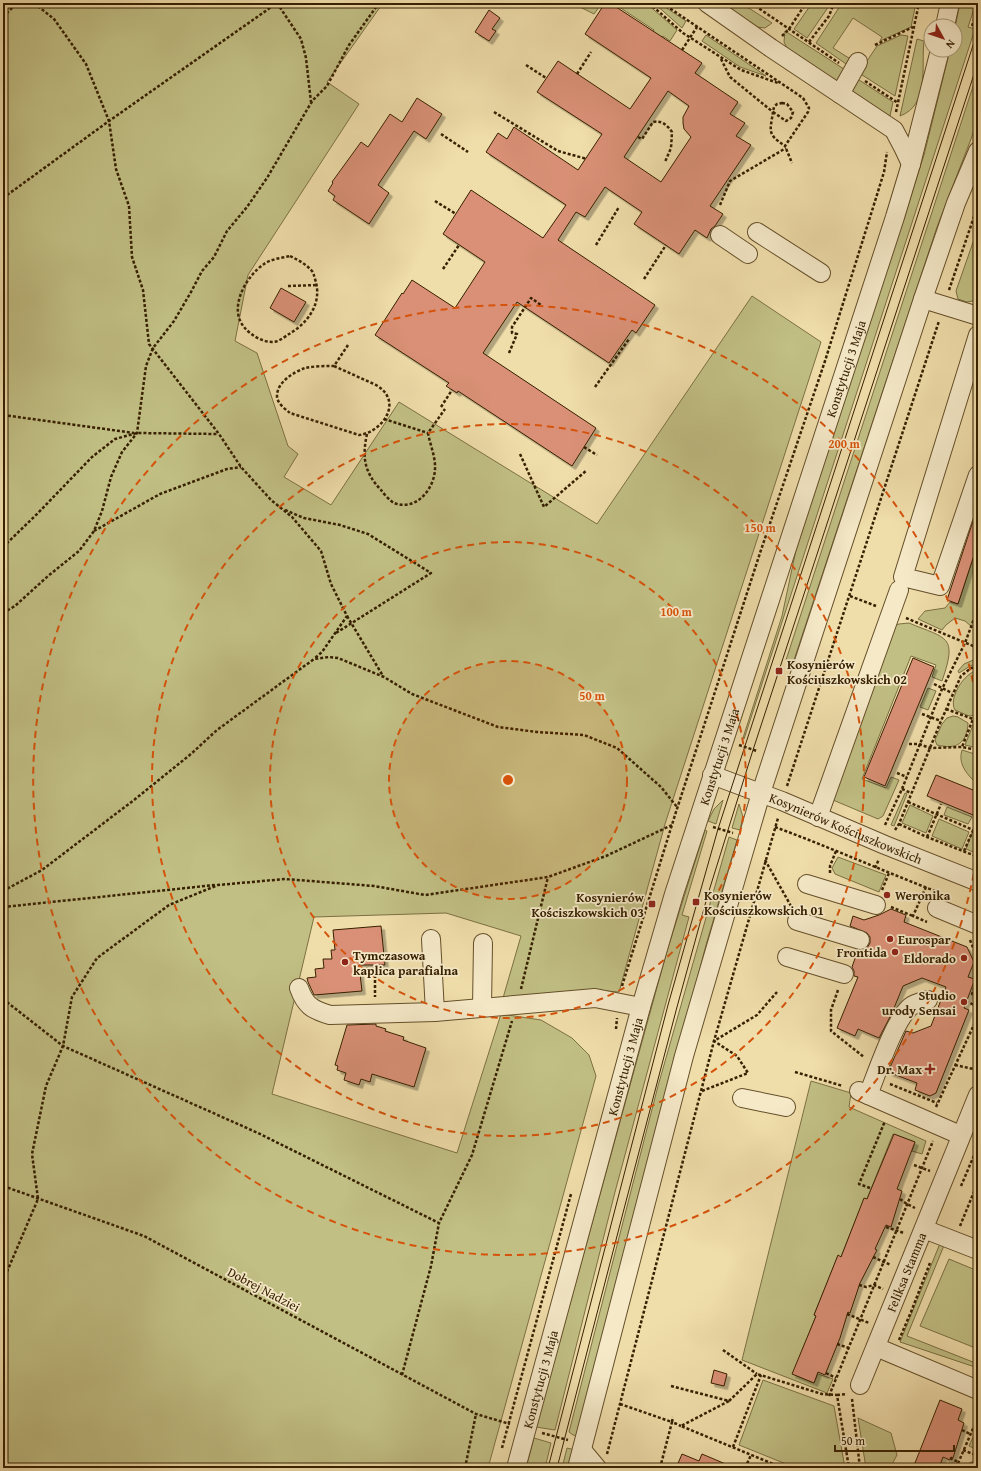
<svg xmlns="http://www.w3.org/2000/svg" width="981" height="1471" font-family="'Gentium Book Plus',serif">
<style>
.green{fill:#c1bf84;stroke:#7c7042}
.building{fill:#d99076;stroke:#372000;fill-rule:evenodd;filter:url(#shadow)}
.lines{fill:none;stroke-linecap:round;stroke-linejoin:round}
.minor-casing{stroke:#654f2a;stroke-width:20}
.path{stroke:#372000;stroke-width:2.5;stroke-dasharray:3 2;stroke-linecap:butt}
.minor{stroke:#f5e9c8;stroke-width:18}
.tram{stroke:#372000;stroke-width:1}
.ring{fill:none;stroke:#d6530b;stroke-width:2;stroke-dasharray:7 5}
.poi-dot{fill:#8f2418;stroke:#f5e9c8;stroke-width:1.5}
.labels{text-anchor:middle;stroke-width:3.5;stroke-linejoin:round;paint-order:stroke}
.street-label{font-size:13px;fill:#372000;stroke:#f5e9c8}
.poi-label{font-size:13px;font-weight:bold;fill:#372000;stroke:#f5e9c8;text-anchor:start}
.centre{fill:#d6530b;stroke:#f5e9c8;stroke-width:2}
.ring-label{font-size:12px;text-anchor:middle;font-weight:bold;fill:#d6530b;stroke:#f5e9c8;stroke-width:3.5;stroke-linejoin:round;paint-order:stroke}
</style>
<defs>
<filter id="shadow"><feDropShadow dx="3.5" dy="3.5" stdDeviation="0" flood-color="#0004"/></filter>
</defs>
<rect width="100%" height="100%" fill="#efddaa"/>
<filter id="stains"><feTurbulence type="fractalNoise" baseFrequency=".005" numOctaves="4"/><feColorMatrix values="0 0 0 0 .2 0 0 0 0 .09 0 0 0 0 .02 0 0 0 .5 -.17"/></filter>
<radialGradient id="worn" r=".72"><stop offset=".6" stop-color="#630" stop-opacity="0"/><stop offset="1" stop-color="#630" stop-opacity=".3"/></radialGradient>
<!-- green -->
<g class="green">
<polygon points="3,3 383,3 327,82 359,104 248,275 235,341 257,353 288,446 298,454 284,477 331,505 399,402 597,524 752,296 821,342 665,824 619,992 592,990 503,998 521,936 446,913 314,917 272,1094 457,1153 501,1014 541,1020 572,1038 589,1055 596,1076 488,1468 3,1468"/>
<polygon points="583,3 602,3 594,14 580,7"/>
<polygon points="613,3 646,3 677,30 670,41 663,36 656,45 647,39 654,30"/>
<polygon points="654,3 659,3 686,21 682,28"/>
<polygon points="734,3 741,3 772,23 765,28 757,27 730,9"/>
<polygon points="812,3 831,3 807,38 794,29"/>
<polygon points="842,3 916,3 911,27 880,41 882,37 853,18 833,48 852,60 849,66 816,43"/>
<polygon points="960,3 976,3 968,27 975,29 744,739 743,738 782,616 796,550 924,155 950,50 955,50 955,28"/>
<polygon points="785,31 847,71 839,81 836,81 787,48 784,42"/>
<polygon points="706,35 766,76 740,67 702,41"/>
<polygon points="901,35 908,36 895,96 859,73 877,46"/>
<path d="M917 39 924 41C921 66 930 105 900 116Z"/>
<polygon points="978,71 978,118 971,139 937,227 793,663 786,660"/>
<polygon points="856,78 893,102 890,116 881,111 851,90"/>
<polygon points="978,228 978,300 967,302 958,299 956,291"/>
<polygon points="978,543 978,632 965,621 955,618 946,625 942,630 918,619 925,611 945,608 950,602 958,604"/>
<path d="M909 623C947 639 958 635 942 681L932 677 936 665 911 656 862 779 886 788 891 777 899 780 883 816 878 819 833 800 892 626 899 624Z"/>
<polygon points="978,658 978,663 970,666 959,673 958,671 964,664"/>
<path d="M978 670V748L965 745 977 715 969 716 955 710C948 698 964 673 978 670Z"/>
<polygon points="928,688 936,691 928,710 920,707"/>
<path d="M953 716 958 717 968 723C967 743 957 750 937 745L935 740 942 724 947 718Z"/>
<path d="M962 750 978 755V781L973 780C965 772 958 762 962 750Z"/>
<polygon points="905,793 907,794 894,826 891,825"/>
<polygon points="723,800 716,824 708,821 714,809"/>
<polygon points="739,804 743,817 740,830 732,828"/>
<polygon points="910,805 933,816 926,833 902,823"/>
<polygon points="947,807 972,817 968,824 944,815"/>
<polygon points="939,819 969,832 962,849 932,836"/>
<polygon points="705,830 707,831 682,915 689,917 615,1192 555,1430 536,1427 667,951"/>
<polygon points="972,833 978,835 978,854 966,849"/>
<polygon points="729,837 737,840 706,945 580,1434 578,1436 573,1435 569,1432 658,1086"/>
<polygon points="838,857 886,875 879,892 835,874 832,868"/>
<polygon points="811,1081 851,1093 849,1107 926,1141 922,1154 912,1151 915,1142 893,1134 867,1199 864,1199 841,1257 838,1256 814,1315 816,1316 793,1374 814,1383 818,1374 833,1379 827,1393 742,1360"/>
<polygon points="941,1241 945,1243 907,1336 978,1364 978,1368 900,1342"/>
<polygon points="949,1259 978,1271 978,1349 920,1326"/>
<polygon points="763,1380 834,1406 845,1468 796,1468 739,1445"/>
<polygon points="858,1418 891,1433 897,1455 890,1468 866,1468"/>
<polygon points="978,1426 978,1450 969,1446"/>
<polygon points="534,1438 551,1443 545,1468 526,1468"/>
<polygon points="567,1448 575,1450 570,1468 562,1468"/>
<polygon points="971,1462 978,1462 978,1468 962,1468"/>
</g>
<!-- building -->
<g class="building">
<path d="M605 3H610L702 63 695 73 738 102 730 114 745 123 736 136 751 145 710 206 723 214 715 226 711 229 707 238 695 230 679 254 634 224 642 212 605 187 585 217 576 212 558 240 655 305 636 333 632 330 609 363 517 302 483 353 596 428 572 466 458 391 457 393 446 386 449 383 375 335 402 293 403 294 412 280 455 308 485 262 443 234 471 190 543 238 566 205 486 152 498 133 507 139 514 127 578 170 602 134 537 92 558 61 630 109 651 78 585 34ZM668 91 689 106 683 117V123L684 129 691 137 661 182 624 157Z"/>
<polygon points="489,10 500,18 492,29 496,31 489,41 475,32"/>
<polygon points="417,98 442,114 426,139 414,131 378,185 389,193 369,224 333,200 335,196 328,191 333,183 332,182 361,142 368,147 390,114 402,122"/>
<polygon points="281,288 306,302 294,322 270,308"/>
<polygon points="976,512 978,513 978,543 958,604 947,600"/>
<polygon points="913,658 934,667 885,786 864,777"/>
<polygon points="936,775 978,792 978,817 927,796"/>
<polygon points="891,909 906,915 904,922 967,947 974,962 968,977 975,979 964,1008 969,1010 936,1093 930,1096 915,1090 917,1083 888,1072 906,1031 913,1033 931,1026 946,987 922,978 903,986 892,1013 879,1038 858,1029 855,1036 837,1028 858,977 854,976 854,971 852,967 858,950 863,950 867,948 870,943 870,937 867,933 850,926 853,916 864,920 879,915"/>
<polygon points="381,926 385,965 359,965 362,991 314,995 308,982 307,978 316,977 315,969 324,968 323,959 332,959 331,950 335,950 333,930"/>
<polygon points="376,1024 376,1026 386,1029 385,1031 404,1037 403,1040 426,1048 414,1087 372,1074 370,1082 361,1079 359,1085 344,1080 346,1073 337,1070 338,1066 335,1065 347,1025"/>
<polygon points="894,1134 915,1142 897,1189 902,1191 891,1227 886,1225 875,1249 877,1250 860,1283 850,1313 848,1312 840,1338 825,1375 818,1372 814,1383 792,1374 816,1316 814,1315 838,1255 841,1257 864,1198 867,1199"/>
<polygon points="714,1370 727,1374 724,1386 711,1383"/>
<polygon points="940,1400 962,1409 958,1420 964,1423 953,1458 951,1457 950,1460 943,1457 939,1468 913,1468"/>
<polygon points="682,1454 699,1461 702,1454 735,1468 676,1468"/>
</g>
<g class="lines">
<!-- minor casing -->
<g class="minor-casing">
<g id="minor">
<polyline points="707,3 771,48 894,130 903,147 911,164"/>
<polyline points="945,26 950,3"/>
<polyline points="840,94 858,62"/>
<polyline points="757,232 821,273"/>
<polyline points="720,235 748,254"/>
<polyline points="923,299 978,316"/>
<polyline points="978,335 903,577 940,586 978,475"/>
<path id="s1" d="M712 775 782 801 885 845 978 882"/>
<polyline points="818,817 899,590"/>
<polyline points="807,884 876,905"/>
<polyline points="937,908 978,925"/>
<polyline points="797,921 860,940"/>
<polyline points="431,939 435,1012"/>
<polyline points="787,957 844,974"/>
<path d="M299 988C305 1005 312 1010 330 1015L435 1012 595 998 641 1007"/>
<polyline points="482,1008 483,943"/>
<polyline points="859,1091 960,1135"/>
<path d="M868 1095C877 1073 894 1021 910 1007 915 1003 921 1002 928 1000"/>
<polyline points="742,1098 786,1107"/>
<polyline points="924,1229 978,1250"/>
<polyline points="876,1347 978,1390"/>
<path id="s2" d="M860 1385 978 1095"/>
<polyline points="582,1450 597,1468"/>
<path id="s3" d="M516 1468 641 1007 674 894 895 217 911 164 940 50"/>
<polyline points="577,1468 684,1056 761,793 923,299 956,203 978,151"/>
</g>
</g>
<!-- path -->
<g class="path">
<polyline points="34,3 54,19 86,64 109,121 116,169 129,206 132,257 143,290 149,344 219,434 241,467 271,500 292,517 321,551 331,584 347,616 322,652 315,658"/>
<polyline points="277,3 301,39 306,58 311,102"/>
<polyline points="649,3 683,33 741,70 778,83"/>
<polyline points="662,3 803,98 809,108 808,112 785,146 792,163"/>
<polyline points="751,3 839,63"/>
<polyline points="3,17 17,3"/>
<polyline points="972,26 978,8"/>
<polyline points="782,36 789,29 806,3"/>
<polyline points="809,42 829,16 834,3"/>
<polyline points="875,45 913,27"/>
<polyline points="682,50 697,27"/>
<path d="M721 59 730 77 773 112C770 132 767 134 785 146"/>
<polyline points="526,65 546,78"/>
<polyline points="577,74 591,52"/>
<polyline points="865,81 898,103"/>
<polygon points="782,103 787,104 793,112 791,118 786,121 773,112 774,107 777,104"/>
<polyline points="494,112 558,151 587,159"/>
<polyline points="896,112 919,3"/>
<polyline points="441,134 468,152"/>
<path d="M638 137 642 139 653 122C662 120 667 125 672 132L671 148 665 162"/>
<polyline points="3,198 109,121 277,3"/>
<polyline points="435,201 456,214"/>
<polyline points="720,205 730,181 786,148"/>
<polyline points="596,245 619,207"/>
<path d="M290 256C298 260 306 264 312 271 314 274 314 276 315 279 323 303 308 323 289 334 286 336 282 339 278 341 267 345 251 336 244 327 228 308 246 276 264 264 271 259 281 258 290 256Z"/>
<polyline points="443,269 459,245"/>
<polyline points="644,279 666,245"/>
<polyline points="288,286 317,285"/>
<polyline points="949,290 978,205"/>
<polyline points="509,353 517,334 512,333 512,327 531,298 541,305"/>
<path d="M334 366 376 385C404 401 383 432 359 435L290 413C285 409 277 403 277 396 277 382 294 372 305 368 314 366 325 366 334 366L348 345"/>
<polyline points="595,387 629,339"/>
<polyline points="441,407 452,390"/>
<polyline points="3,415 134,433"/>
<polyline points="384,419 428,433"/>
<path d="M367 434C362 457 364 472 381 490 384 494 389 500 394 503 417 512 436 487 435 466 435 456 430 444 428 433L445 409"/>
<polyline points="584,447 597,455"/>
<polyline points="520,454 544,507 587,470"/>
<polyline points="285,510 304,518 340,525 368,534 431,573 336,633"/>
<polyline points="94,531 160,494 227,469 241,467"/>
<polyline points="3,547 38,513 92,457 115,439 137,433 218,434"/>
<polyline points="850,596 876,606"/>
<polyline points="3,613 15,606 48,576 79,551 94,531 102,511 111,477 122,452 137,433 146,366 153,348 174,321 191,292 202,271 214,257 227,231 247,207 267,178 308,108 313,100 327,86 349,45 379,3"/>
<polyline points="347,616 383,676"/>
<polyline points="906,618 978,648"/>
<polyline points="934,684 952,693"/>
<polyline points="946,709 973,719 962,747"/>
<polyline points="922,714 941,721"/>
<polyline points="909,744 919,744 930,748 962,747 978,750"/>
<polyline points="739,745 757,751"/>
<polyline points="897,773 907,777"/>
<polyline points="787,786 939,321"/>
<polyline points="902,789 911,793"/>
<polyline points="908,802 978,832"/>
<polyline points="899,824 927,837 978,857"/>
<polyline points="885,825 902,789 942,689 965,643 978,608"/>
<polyline points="713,827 733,833"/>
<path d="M775 827C829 847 881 870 935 891"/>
<polyline points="895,830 899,824 941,721 961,676 971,668 978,667"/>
<polyline points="927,837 941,804"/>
<polyline points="964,851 978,819"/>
<polyline points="765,860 791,906"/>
<polyline points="875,868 879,859"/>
<polyline points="830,873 830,866 836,851"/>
<polyline points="926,887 913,916 927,922"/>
<polyline points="882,890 889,873"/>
<polyline points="3,891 42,870 134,800 191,754 217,730 314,659 329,657 338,658 384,677 412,694 498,727 537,732 584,735 617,748 661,787 677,807"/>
<polyline points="3,907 215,885"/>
<polyline points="891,907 913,916"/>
<polyline points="970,940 978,960"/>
<polyline points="375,970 375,997"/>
<polyline points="978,978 972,994 978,996"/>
<polyline points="622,986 675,815 760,553 825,361 876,198 884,172 887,152"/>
<polyline points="521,989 548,877"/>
<polyline points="838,990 831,1010 831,1031 864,1057"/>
<polyline points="3,999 63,1046 258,1133 439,1223 472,1155 512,1021"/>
<polyline points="966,1001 978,1007"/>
<polyline points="616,1029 617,1018"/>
<polyline points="955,1065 978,1070"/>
<polyline points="795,1072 843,1086"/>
<polyline points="890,1084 937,1103"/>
<polyline points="702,1091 748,1073 737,1056 714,1041 757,1015 777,992"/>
<polyline points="936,1107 978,1016"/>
<polyline points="914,1165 930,1171"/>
<polyline points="3,1186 144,1236 476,1414 510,1424"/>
<polyline points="961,1186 978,1146"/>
<polyline points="870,1188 859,1184 885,1121"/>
<polyline points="900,1199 907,1204 915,1208"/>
<polyline points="960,1226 978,1182"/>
<polyline points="886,1227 904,1233"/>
<polyline points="873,1257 891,1265"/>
<polyline points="3,1281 38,1199 32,1154 46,1086 63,1046 72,997 97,958 169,905 218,885 285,879 374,886 425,895 548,877 606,856 672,825"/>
<polyline points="859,1285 866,1287 874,1285 883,1289"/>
<polyline points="847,1314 869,1323"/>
<polyline points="899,1340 911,1312 930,1263"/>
<polyline points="837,1344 849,1348"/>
<polyline points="723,1350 757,1374"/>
<polyline points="826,1373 836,1378"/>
<polyline points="402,1375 431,1266 439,1223"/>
<polyline points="671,1386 729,1401 681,1426 783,1468"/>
<polyline points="837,1395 847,1394"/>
<polyline points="829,1396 933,1141"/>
<polyline points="852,1399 860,1468"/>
<polyline points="729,1401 757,1374 822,1394 837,1395 849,1468"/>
<polyline points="620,1404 672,1422 673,1417"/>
<polyline points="962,1430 970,1434"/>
<polyline points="542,1433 568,1440"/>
<polyline points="733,1447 761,1375"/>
<polyline points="502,1448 571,1194"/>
<polyline points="963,1450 978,1456"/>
<polyline points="607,1454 714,1041 778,818"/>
<polyline points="950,1458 958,1462"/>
<polyline points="465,1468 476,1414"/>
<polyline points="635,1468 637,1467 641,1468"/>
<polyline points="660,1468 672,1422 681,1426"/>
<polyline points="745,1468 751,1455"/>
<polyline points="956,1468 978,1417"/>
</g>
<!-- minor -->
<use href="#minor" class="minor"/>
<!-- tram -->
<g class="tram">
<polyline points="548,1468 668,1005 718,829 978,30"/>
<polyline points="557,1468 624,1209 677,1007 708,894 753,750 978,62"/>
</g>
</g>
<!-- distance rings -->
<circle cx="508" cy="780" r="119" fill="#d6530b" fill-opacity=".12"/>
<g class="ring">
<circle cx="508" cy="780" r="119"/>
<circle cx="508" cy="780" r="238"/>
<circle cx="508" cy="780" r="356"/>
<path d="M978 850A475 475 0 1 1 978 710"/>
</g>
<!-- markers -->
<g class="poi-dot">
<rect x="775" y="667" width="8" height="8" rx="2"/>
<circle cx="887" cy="895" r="4"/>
<rect x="692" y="898" width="8" height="8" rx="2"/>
<rect x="648" y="900" width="8" height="8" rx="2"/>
<circle cx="890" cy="939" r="4"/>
<circle cx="895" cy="952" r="4"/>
<circle cx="964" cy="958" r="4"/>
<circle cx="345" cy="962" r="4"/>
<circle cx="964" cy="1002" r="4"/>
<path d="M928 1063h4v4h4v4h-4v4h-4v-4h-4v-4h4z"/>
</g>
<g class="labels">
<!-- street labels -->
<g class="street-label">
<text dy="5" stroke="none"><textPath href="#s3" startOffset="1148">Konstytucji 3 Maja</textPath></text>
<text dy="5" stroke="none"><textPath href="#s3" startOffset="740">Konstytucji 3 Maja</textPath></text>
<text dy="5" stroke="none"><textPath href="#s1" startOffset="144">Kosynierów Kościuszkowskich</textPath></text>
<text dy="5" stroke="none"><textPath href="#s3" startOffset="416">Konstytucji 3 Maja</textPath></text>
<text dy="5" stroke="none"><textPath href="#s2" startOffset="122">Feliksa Stamma</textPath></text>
<text transform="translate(264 1289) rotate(28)" y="5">Dobrej Nadziei</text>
<text dy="5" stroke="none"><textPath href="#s3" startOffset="92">Konstytucji 3 Maja</textPath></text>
</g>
<!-- poi labels -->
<g class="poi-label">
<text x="787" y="669">Kosynierów<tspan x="787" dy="15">Kościuszkowskich 02</tspan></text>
<text x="704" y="900">Kosynierów<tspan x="704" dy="15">Kościuszkowskich 01</tspan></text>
<text x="895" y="900">Weronika</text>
<text x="644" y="902" text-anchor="end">Kosynierów<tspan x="644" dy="15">Kościszkowskich 03</tspan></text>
<text x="898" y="944">Eurospar</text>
<text x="887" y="957" text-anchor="end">Frontida</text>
<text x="353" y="960">Tymczasowa<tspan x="353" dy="15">kaplica parafialna</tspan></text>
<text x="956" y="963" text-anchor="end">Eldorado</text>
<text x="956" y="1000" text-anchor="end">Studio<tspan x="956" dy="15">urody Sensai</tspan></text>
<text x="922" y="1074" text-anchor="end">Dr. Max</text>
</g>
</g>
<circle cx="508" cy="780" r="6" class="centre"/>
<g class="ring-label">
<text x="844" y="448">200 m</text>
<text x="760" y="532">150 m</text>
<text x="676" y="616">100 m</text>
<text x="592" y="700">50 m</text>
</g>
<!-- margin -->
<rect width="981" height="1471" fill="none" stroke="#efddaa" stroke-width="16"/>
<rect x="4" y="4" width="973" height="1463" fill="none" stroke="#372000" stroke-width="2"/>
<rect x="8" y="8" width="965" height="1455" fill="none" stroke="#372000"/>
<!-- north arrow -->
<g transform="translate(943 38) rotate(130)"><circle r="19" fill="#f5e9c8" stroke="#a99978"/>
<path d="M0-3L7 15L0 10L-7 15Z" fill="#8f2418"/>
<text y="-6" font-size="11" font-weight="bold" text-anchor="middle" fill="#372000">N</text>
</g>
<!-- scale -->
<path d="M835 1445v6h119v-6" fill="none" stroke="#372000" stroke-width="2"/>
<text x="841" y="1445" font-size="12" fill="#372000" stroke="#f5e9c8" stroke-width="3" paint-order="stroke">50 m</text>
<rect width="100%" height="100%" filter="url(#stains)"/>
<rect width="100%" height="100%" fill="url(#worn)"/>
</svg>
